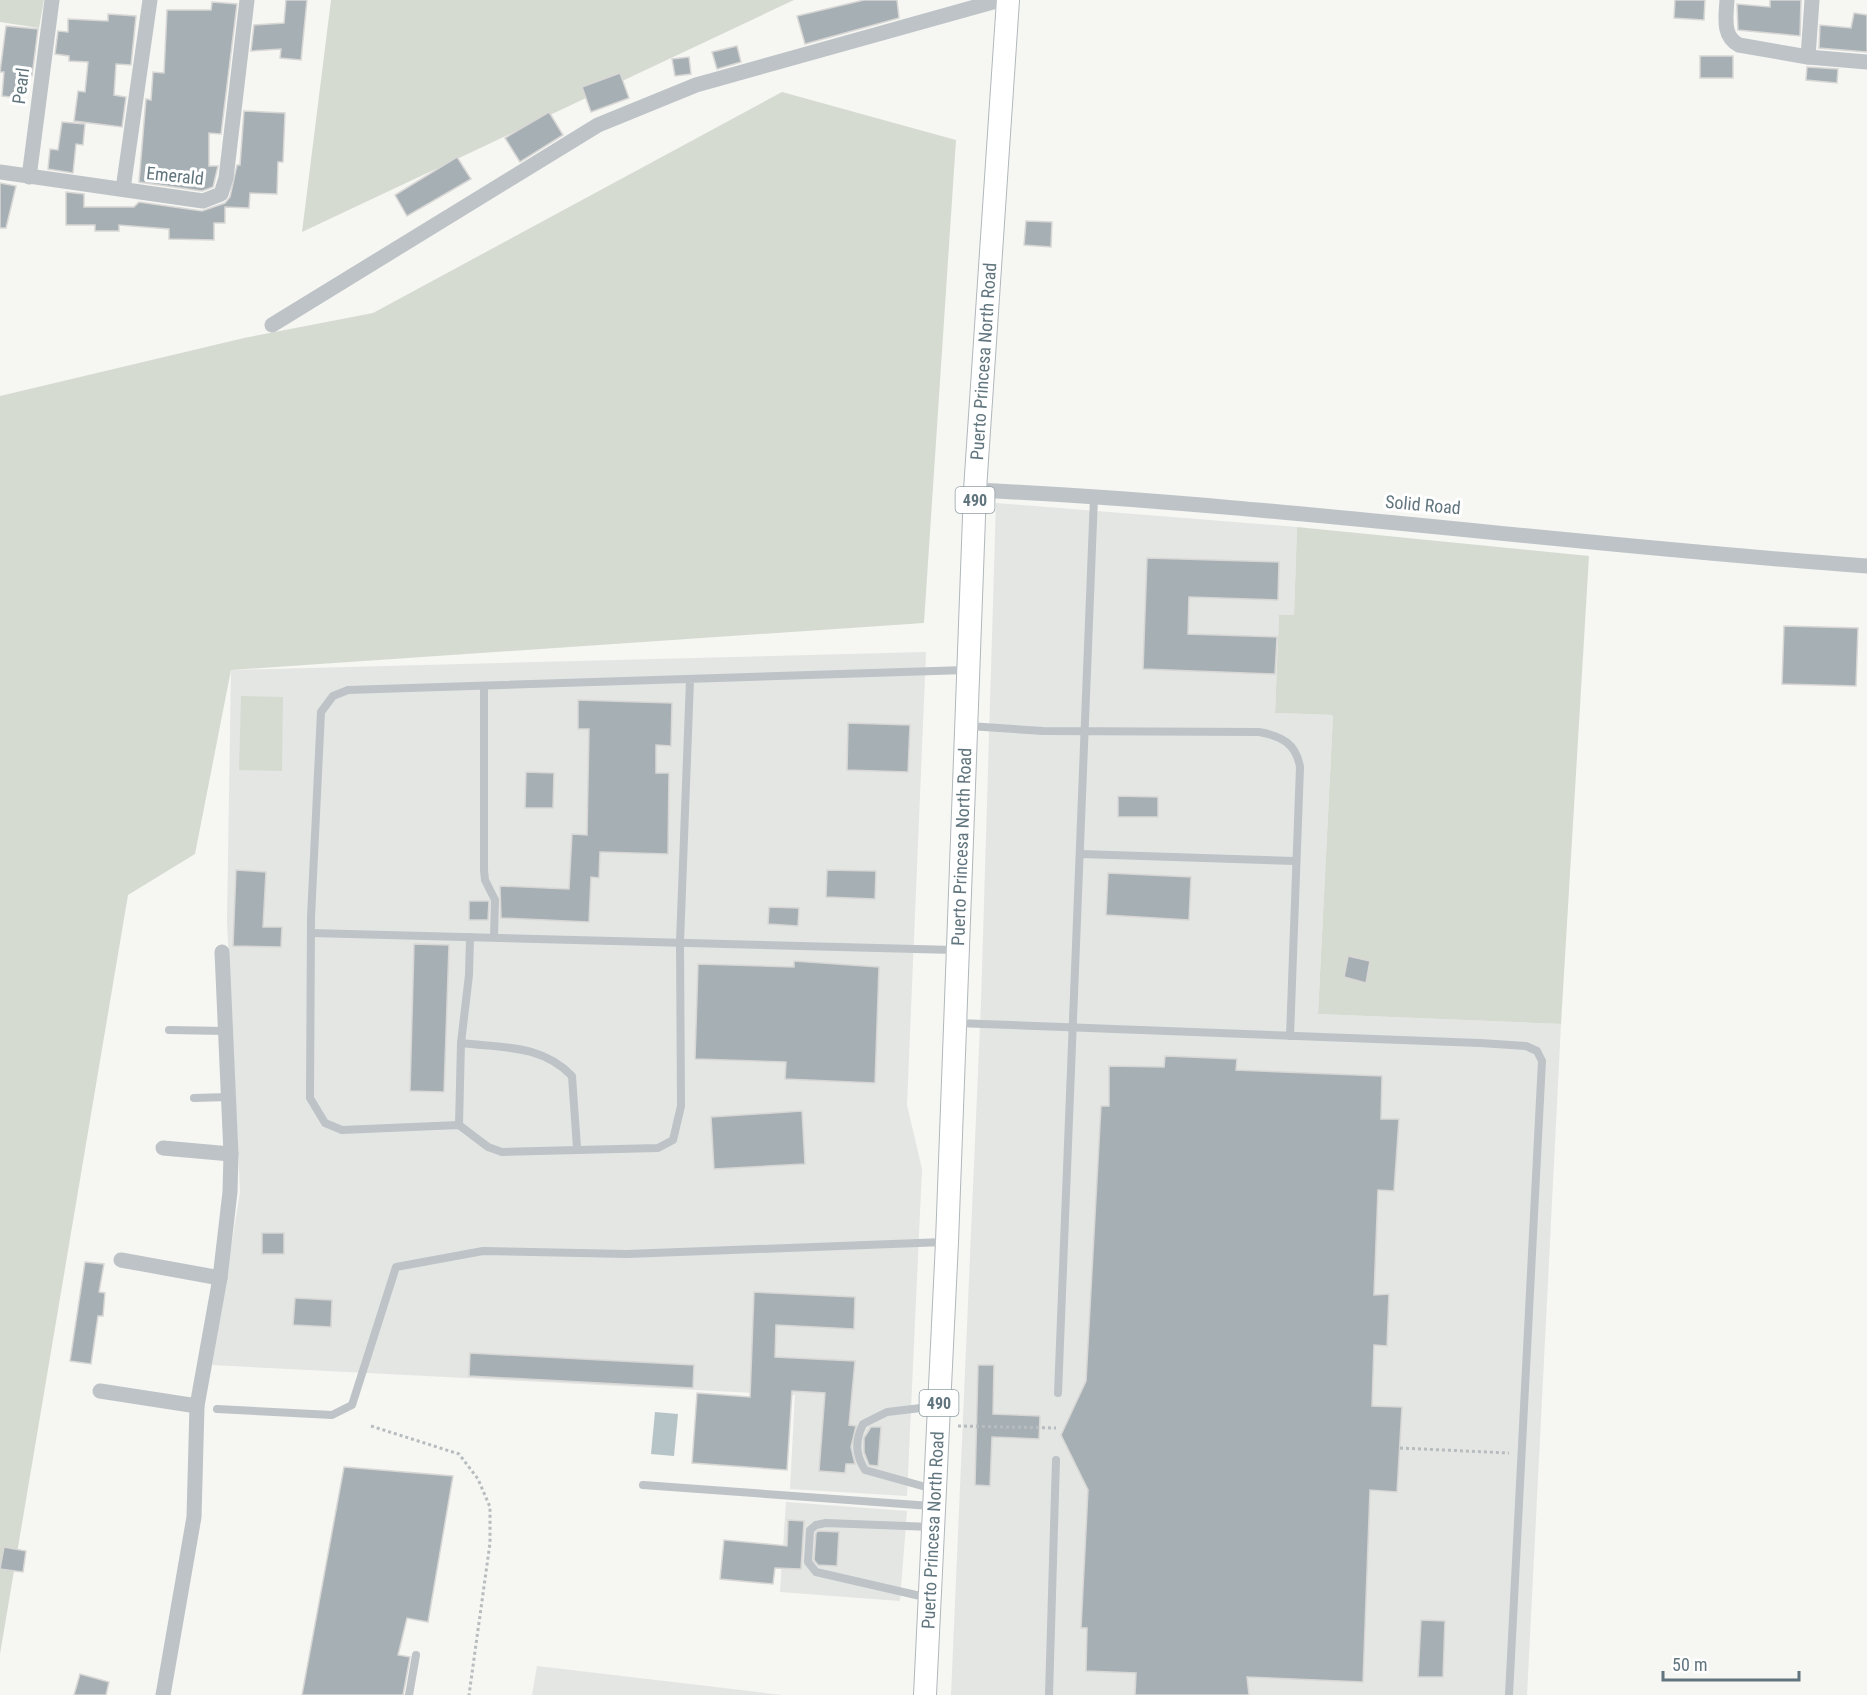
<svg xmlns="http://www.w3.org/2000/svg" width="1867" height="1695" font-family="'Roboto Condensed',sans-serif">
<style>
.built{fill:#e4e6e4}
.green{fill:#d6dbd2}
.water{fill:#b6c4c7}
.building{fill:#a6b0b4;stroke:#d8d7d5;stroke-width:1.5}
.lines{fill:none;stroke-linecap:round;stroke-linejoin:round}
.primary-casing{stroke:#b1b7ba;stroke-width:24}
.path{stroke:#b7bcbe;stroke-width:3;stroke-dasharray:3 3;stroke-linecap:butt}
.service{stroke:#bdc3c6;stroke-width:8}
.minor{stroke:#bdc3c6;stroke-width:15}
.primary{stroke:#fff;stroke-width:22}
.labels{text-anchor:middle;stroke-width:6;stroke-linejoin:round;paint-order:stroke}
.shield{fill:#fff;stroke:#909ea5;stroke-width:1.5}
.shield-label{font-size:16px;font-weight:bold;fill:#61757e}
.street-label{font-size:18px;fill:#61757e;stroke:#fff}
</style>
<rect width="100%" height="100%" fill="#f6f6f3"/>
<!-- built -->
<g class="built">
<polygon points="996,503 1297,527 1294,615 1279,615 1275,713 1333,715 1318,1014 1561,1024 1527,1695 951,1695 981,1003"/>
<polygon points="926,652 907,1105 922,1169 907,1496 790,1489 795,1395 212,1365 240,1192 227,922 231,670"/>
<polygon points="786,1502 907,1511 900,1601 780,1592"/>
<polygon points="537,1666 782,1695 532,1695"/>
</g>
<!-- green -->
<g class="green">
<polygon points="0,0 44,0 39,28 0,22"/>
<polygon points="331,0 794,0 302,232"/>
<polygon points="782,92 956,140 924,623 231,670 195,854 128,895 0,1654 0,396 244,338 373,313"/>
<polygon points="1297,527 1589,556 1561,1024 1318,1014 1333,715 1275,713 1279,615 1294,615"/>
<polygon points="241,696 283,697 282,771 239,770"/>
</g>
<!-- water -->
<polygon class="water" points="655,1412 678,1414 674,1456 651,1454"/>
<!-- building -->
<g class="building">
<polygon points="286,0 307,0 301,60 280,58 281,49 251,51 254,25 284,23"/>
<polygon points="864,0 897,0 899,18 805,44 797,16"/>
<polygon points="1675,0 1705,0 1704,20 1674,18"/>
<polygon points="1770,0 1801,0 1800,36 1738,30 1737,4 1770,7"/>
<polygon points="212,2 237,4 221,134 209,133 209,166 218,166 213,187 202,191 139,182 146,99 151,100 153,72 164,73 167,10 211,10"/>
<polygon points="1854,13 1867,15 1867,52 1819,48 1820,25 1851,28"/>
<polygon points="108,14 136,16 131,65 116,64 114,95 126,97 122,127 74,121 78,91 85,92 88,62 69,61 69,56 55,54 58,31 68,32 68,19 108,21"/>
<polygon points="6,26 38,29 32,76 23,75 20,98 2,96 4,72 0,72"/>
<polygon points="737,46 741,62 717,69 712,52"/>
<rect x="1700" y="56" width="33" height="22"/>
<polygon points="689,57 691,74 675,76 672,59"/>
<polygon points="1807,67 1838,69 1837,83 1806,80"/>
<polygon points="620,73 629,98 591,112 582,87"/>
<polygon points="244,111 285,113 283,162 278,162 277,194 250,193 249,208 225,207 225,223 214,223 214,240 169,239 169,229 119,225 119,231 95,231 95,225 66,225 66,192 84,194 84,207 134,207 139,202 202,211 225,203 230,197 237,165 240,165"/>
<polygon points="549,112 563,135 520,162 505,138"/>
<polygon points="62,122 85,124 83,145 76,144 73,173 48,169 50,149 58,150"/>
<polygon points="457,157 471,179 407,216 395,195"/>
<polygon points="0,183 16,186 6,228 0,228"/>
<polygon points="1026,221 1052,222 1051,247 1024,245"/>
<polygon points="1147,558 1279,562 1278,600 1189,597 1188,634 1277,637 1275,674 1143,669"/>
<polygon points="1784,626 1858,628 1856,686 1782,684"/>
<polygon points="578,700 672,703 671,746 656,745 656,773 669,773 668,854 600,852 599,878 591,877 589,922 501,918 500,886 569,889 572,834 587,835 589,729 578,729"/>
<polygon points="848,723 910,725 908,772 847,770"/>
<polygon points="526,772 554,773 553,808 525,808"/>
<polygon points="1118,796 1158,797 1158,817 1118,817"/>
<polygon points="236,870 266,872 263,927 282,927 281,947 233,946"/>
<polygon points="827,870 876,871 875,899 826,897"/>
<polygon points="1108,873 1191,877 1189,920 1106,915"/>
<polygon points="469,901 489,901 488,920 469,920"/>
<polygon points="769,907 799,908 798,926 768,924"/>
<polygon points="414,944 449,945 444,1092 410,1091"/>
<polygon points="1348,956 1370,961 1366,983 1344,977"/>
<polygon points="794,961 879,967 875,1083 785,1079 786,1062 695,1059 698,964 794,967"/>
<polygon points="1165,1056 1237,1059 1236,1070 1382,1076 1381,1119 1399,1119 1394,1191 1378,1190 1374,1295 1389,1294 1387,1346 1374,1345 1372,1406 1402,1407 1397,1492 1370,1490 1363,1682 1247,1677 1249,1695 1135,1695 1136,1673 1086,1671 1087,1628 1081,1628 1088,1490 1061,1435 1086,1381 1101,1106 1109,1106 1109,1066 1164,1067"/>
<polygon points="802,1111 805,1164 714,1169 711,1117"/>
<rect x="262" y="1233" width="22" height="21"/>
<polygon points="85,1262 104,1264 99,1292 105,1293 103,1316 98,1316 91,1364 70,1361"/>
<polygon points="754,1292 855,1297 854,1329 776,1325 775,1357 855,1361 849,1425 856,1426 851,1447 855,1464 846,1464 845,1473 819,1471 825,1393 792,1391 787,1470 692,1463 697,1393 750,1397"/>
<polygon points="295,1298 332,1300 331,1327 293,1325"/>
<polygon points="470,1353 694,1365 693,1388 469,1376"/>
<polygon points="978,1365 994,1365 993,1414 1040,1416 1039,1439 992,1437 990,1486 975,1485"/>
<polygon points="871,1427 881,1427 878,1466 869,1465 864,1452 864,1438"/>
<polygon points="344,1467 453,1476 428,1622 407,1618 398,1655 410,1657 403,1695 302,1695"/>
<polygon points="788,1520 804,1521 801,1569 775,1568 773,1584 720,1579 724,1540 787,1546"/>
<polygon points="818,1531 839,1532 837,1566 818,1565 814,1560 816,1533"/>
<polygon points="4,1547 26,1551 23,1572 0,1569"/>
<polygon points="1421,1620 1445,1621 1443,1677 1418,1677"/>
<polygon points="80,1674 109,1682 106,1695 74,1695"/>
</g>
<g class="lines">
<!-- primary casing -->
<g class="primary-casing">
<g id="primary">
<path id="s1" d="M925 1695 947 1242 975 490 1008 0"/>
</g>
</g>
<!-- path -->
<g class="path">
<polyline points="371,1426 459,1454 478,1479 490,1507 490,1543 469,1695"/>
<polyline points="958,1426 1056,1428"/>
<polyline points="1400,1448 1509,1453"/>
</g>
<!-- service -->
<g class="service">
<polyline points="690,680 680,942 681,1106 673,1140 658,1148 502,1152 488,1147 459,1125 342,1130 325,1123 310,1098 311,917 321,712 333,696 348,690 966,670"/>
<polyline points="484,686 484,870 485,880 495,900 494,937"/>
<path d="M969 726 1043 731 1259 732C1281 736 1296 743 1300 767L1290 1036"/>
<polyline points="1081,854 1295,861"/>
<polyline points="311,933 954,950"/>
<polyline points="956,1023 1480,1043 1526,1046 1537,1051 1542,1061 1509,1695"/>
<polyline points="169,1030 226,1031"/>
<path d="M461 1043C502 1048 541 1044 572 1076L577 1148"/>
<polyline points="194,1098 228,1097"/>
<polyline points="459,1125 461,1043 469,975 470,937"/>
<polyline points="1058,1393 1094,497"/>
<polyline points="217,1409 332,1415 352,1405 396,1267 483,1251 627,1254 944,1242"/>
<polyline points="643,1485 931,1506"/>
<path d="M933 1489 865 1470C855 1454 855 1441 863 1424L887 1412 938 1406"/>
<polyline points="929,1598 816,1572 808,1562 810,1530 816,1525 826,1523 932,1527"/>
<polyline points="409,1695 416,1655"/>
<polyline points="1049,1695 1056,1460"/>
</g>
<!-- minor -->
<g class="minor">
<path d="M1727 0C1726 17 1722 36 1739 45L1808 57 1867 62"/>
<polyline points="1808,57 1812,0"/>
<polyline points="0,172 203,201 221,194 226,178 247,0"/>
<polyline points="29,177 52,0"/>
<polyline points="123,189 150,0"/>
<polyline points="272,325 598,125 696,85 1000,0"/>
<path d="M975 490C1273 504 1569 545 1867 566"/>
<polyline points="163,1148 231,1154"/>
<polyline points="121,1260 220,1278"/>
<polyline points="100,1391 197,1406"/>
<polyline points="163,1695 194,1517 197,1406 220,1278 230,1192 231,1154 222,952"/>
</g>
<!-- primary -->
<use href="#primary" class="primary"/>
</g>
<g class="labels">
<!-- shield labels -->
<g class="shield">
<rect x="955.5" y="487" width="39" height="26" rx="4.5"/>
<rect x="919.5" y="1390" width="39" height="26" rx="4.5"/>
</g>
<g class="shield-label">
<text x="975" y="506">490</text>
<text x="939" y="1409">490</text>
</g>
<!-- street labels -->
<g class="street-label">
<text transform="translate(21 86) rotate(-83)" y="6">Pearl</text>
<text transform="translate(175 176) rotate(6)" y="6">Emerald</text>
<text dy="6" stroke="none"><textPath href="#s1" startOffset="1335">Puerto Princesa North Road</textPath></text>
<text transform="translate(1423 505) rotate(5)" y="6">Solid Road</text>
<text dy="6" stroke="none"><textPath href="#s1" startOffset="849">Puerto Princesa North Road</textPath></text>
<text dy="6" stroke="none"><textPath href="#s1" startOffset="165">Puerto Princesa North Road</textPath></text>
</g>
</g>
<!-- scale -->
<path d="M1663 1671v9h136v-9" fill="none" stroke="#61757e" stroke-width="3"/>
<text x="1672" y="1671" font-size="18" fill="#61757e" stroke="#ffffff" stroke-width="4.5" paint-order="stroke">50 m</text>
</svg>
